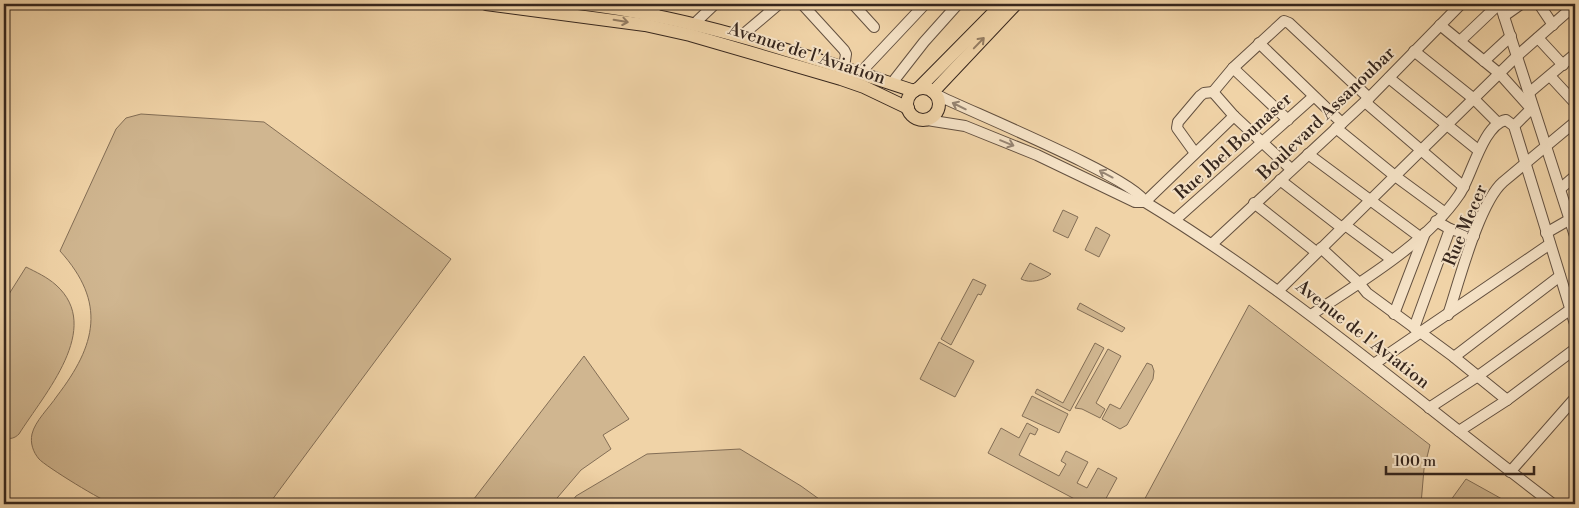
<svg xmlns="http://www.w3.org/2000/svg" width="1579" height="508" font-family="'Libre Bodoni',serif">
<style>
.green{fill:#d0b690;stroke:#836e56}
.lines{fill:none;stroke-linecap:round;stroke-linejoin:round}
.minor-casing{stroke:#645140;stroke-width:12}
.major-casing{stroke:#36261d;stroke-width:14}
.minor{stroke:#f5e2c6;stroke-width:10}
.major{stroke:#f0d3a7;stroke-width:12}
.oneway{stroke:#937c62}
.oneway2{stroke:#968472}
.labels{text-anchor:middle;stroke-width:4;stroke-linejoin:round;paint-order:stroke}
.street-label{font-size:18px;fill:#36261d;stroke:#f5e2c6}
</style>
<rect width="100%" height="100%" fill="#f0d3a7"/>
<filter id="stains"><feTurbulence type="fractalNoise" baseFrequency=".004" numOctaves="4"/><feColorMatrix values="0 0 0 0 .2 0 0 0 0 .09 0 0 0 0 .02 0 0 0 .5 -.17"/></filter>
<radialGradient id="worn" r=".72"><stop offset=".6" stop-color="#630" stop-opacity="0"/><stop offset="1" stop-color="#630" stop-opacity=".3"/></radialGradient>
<!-- green -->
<g class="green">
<path d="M141 114 264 122 451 259 269 504C234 504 198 504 163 504 147 504 129 506 113 504 105 503 45 466 39 459 33 452 30 443 32 434 35 421 49 408 57 396 96 345 107 303 60 251L116 129 126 118Z"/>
<polygon points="1063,210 1078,217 1068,238 1053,231"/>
<polygon points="1096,227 1110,235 1099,257 1085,250"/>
<path d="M1030 263 1051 274C1044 280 1030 284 1021 279Z"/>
<path d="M26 267C36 272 47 277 56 285 104 328 44 394 19 434 15 438 10 440 4 437V302Z"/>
<polygon points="973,279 986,285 981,295 978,294 951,345 941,339"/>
<polygon points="1080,303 1125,328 1122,332 1077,309"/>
<polygon points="1249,305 1430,445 1424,469 1421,504 1142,504"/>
<polygon points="939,342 974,361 955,397 920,379"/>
<polygon points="1095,343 1104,348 1070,411 1035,393 1037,389 1063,403"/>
<polygon points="1108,349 1121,356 1096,403 1105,409 1100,418 1082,409 1075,408"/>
<polygon points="584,356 629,419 603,435 611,449 581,470 552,504 470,504"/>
<polygon points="1147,363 1152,365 1154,371 1153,379 1127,425 1120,429 1102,419 1110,404 1120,409"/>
<polygon points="1032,396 1068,414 1059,433 1022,416"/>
<polygon points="1027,423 1038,429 1035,435 1030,433 1019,455 1059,476 1066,464 1061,461 1066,451 1088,462 1077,483 1087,488 1098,468 1117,478 1103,504 1084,504 988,453 1001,428 1019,438"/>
<polygon points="740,449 801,486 826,504 570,504 576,496 647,454"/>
<polygon points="1466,479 1511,504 1448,504"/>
</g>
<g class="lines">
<!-- minor casing -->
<g class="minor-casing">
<g id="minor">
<polyline points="802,4 844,50 846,54 844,67"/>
<polyline points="853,4 874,27"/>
<polyline points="1500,4 1575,236"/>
<polyline points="1539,4 1553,25"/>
<polyline points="649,14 659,4"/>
<polyline points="1504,16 1521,4"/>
<polyline points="694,24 715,4"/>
<polyline points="1440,25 1500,74 1534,112"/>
<polyline points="740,37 779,4"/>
<polyline points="1538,38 1563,65"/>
<polyline points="1460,41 1499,4"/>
<polyline points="1259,43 1342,123"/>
<polyline points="1414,51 1474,99 1498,123"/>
<polyline points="1484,61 1511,36"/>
<polyline points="1233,68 1288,120"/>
<polyline points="861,72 925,4"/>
<polyline points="1550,76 1575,103"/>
<polyline points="1389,78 1478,150"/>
<polyline points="892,83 924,42 958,4"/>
<polyline points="1213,92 1233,68 1284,21 1289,23 1369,98"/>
<polyline points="1213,92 1234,116 1291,169"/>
<polyline points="1530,92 1575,54"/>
<path d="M937 95C969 111 1136 179 1145 202 1290 290 1418 402 1553 504"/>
<polyline points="1365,102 1464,187"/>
<polyline points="927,120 965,126 1037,155 1135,202 1145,202"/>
<polyline points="1514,126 1531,109"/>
<polyline points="1336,128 1395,176 1444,212"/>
<polyline points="1195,153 1177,128 1178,122 1200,96 1204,93 1213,92"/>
<polyline points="1308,154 1420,237"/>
<polyline points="1280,180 1342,228"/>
<polyline points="1560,189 1575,176"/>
<polyline points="1145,202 1234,116"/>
<polyline points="1254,203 1316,252"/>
<polyline points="1175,220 1313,97"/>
<polyline points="1436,221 1450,229 1474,236"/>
<polyline points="1345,225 1391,259"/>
<polyline points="1546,233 1574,217"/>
<polyline points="1212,244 1369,98 1461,4"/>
<polyline points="1321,248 1359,283 1367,293 1454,357 1507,400"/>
<polyline points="1278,291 1517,56 1575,5"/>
<polyline points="1394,314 1425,233"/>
<path d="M1311 315C1360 282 1425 245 1459 195 1471 178 1483 124 1506 120L1514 126 1575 324"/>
<path d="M1448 315C1459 282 1479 203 1503 182L1575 122"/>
<polyline points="1414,328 1450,229"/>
<polyline points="1454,357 1560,276"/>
<polyline points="1374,364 1550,244"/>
<polyline points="1429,408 1478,376 1571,309"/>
<polyline points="1459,431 1507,400 1575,349"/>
<polyline points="1510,472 1575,398"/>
</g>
</g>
<!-- major casing -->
<g class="major-casing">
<g id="major">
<polyline points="486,4 645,25 690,35 841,79 864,87 908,108"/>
<path d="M585 4C698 18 807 56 914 91"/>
<circle cx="923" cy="104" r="16"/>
<polyline points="919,88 1002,4"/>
<polyline points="933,92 1016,4"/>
</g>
</g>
<!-- minor -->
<use href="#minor" class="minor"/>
<!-- major -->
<use href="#major" class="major"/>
</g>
<!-- one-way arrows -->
<defs><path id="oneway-shaft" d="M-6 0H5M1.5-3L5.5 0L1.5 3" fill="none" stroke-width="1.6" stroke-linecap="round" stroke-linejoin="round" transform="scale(1.25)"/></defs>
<g class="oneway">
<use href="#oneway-shaft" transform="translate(621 21) rotate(9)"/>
<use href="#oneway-shaft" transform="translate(979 43) rotate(-46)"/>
</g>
<g class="oneway2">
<use href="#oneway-shaft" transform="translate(959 106) rotate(-154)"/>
<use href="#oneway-shaft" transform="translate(1007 143) rotate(22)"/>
<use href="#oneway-shaft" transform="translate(1106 174) rotate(-152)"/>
</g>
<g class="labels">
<!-- street labels -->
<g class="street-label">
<text transform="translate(807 53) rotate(18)" y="6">Avenue de l'Aviation</text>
<text transform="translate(1326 113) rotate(-44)" y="6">Boulevard Assanoubar</text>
<text transform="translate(1233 146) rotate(-42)" y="6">Rue Jbel Bounaser</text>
<text transform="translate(1465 225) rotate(-67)" y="6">Rue Mecer</text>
<text transform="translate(1363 334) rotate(38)" y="6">Avenue de l'Aviation</text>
</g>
</g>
<!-- margin -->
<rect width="1579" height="508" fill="none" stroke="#f0d3a7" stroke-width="20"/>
<rect x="5" y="5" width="1569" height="498" fill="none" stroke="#36261d" stroke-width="2.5"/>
<rect x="10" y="10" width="1559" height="488" fill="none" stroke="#36261d"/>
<!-- scale -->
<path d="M1386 466v8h148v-8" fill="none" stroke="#36261d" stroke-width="2.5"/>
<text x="1394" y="466" font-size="15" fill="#36261d" stroke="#f5e2c6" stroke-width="4" paint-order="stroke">100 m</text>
<rect width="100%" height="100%" filter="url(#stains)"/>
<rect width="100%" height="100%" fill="url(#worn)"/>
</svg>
